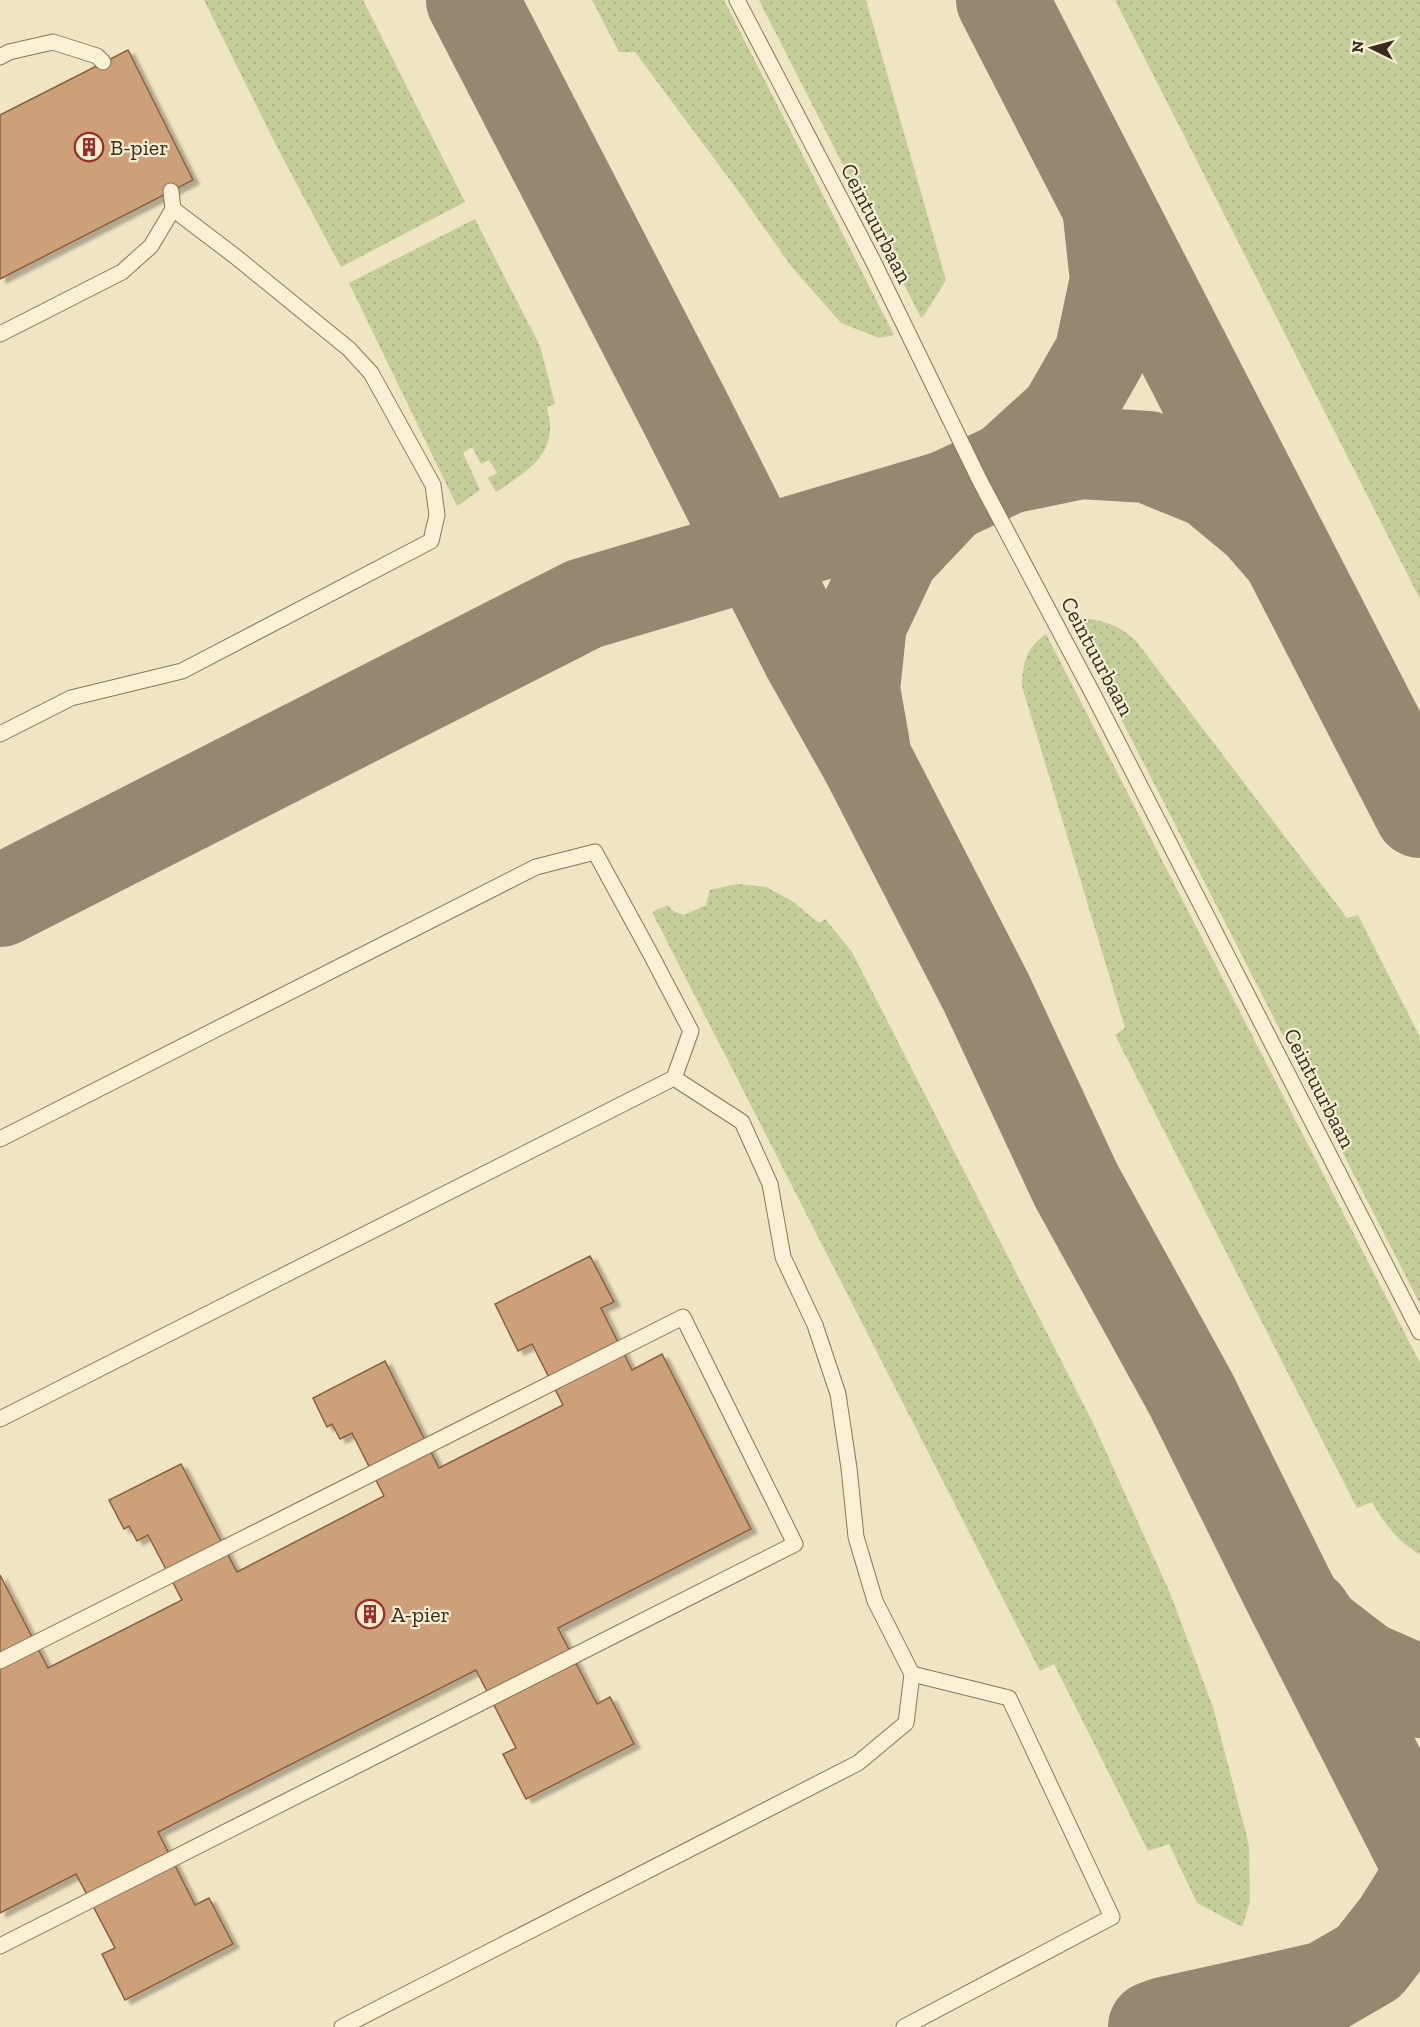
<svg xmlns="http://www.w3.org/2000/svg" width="1420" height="2027" font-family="'Zilla Slab',serif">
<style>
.grass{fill:url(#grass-dots)}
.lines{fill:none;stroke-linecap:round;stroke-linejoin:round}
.taxiway{stroke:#948870;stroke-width:92}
.building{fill:#cda078;stroke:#89603f;stroke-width:1.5;filter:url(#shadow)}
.service-casing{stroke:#897559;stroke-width:17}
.service{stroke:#f9f1d6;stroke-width:15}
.labels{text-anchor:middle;stroke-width:4.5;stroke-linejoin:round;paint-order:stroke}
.poi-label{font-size:22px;fill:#392c1e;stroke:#f6eed3;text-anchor:start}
.street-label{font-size:22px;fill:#392c1e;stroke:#f6eed3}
</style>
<defs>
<pattern id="grass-dots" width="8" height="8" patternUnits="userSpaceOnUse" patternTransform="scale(1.5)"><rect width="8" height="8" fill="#c4cd97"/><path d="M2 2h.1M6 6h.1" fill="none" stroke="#a9b082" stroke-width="1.8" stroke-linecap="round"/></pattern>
<filter id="shadow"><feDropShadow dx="6" dy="4" stdDeviation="1.5" flood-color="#0004"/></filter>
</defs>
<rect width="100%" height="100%" fill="#efe4c3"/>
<!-- grass -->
<g class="grass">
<polygon points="204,0 363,0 465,202 341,267 276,145"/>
<polygon points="592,0 724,0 894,335 879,338 841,323 791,266 739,192 635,52 619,52"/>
<polygon points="759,0 866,0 946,280 925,314 921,318"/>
<polygon points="1115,0 1420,0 1420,599"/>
<path d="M475 219 540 346 555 404 547 407C548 414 551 423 550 430 548 462 519 476 496 492L488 478 497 473 489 460 481 464 472 447 463 453 480 490 457 506 349 283Z"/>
<path d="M1080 618C1104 620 1119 625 1136 641L1347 918 1358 915 1420 1037V1304L1071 621Z"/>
<path d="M1046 634 1420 1363V1555C1398 1541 1385 1525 1372 1502L1357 1508 1115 1035 1125 1028 1022 686C1022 664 1027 647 1046 634Z"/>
<polygon points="737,884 766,887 792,901 819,923 825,919 852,952 1093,1423 1170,1593 1213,1707 1249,1845 1250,1902 1242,1927 1197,1903 1169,1844 1148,1851 1054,1664 1040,1671 652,912 668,905 673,911 684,915 706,905 710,890"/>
</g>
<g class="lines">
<!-- taxiway -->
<g class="taxiway">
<polyline points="472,0 685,412 808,656 867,761 986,992 1076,1185 1191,1394 1287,1588 1420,1850"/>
<polyline points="1002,0 1420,812"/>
<polyline points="1008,468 1065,416 1100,355 1116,280 1109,215"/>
<polyline points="864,746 854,689 861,623 894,553 948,496"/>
<polyline points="0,901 584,604 948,496 1008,468 1081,453 1148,457 1212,483 1259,522 1286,553"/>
<polyline points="1306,1615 1317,1631 1364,1667 1420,1692"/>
<polyline points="1154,2027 1165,2023 1326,1987 1369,1962 1398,1925 1420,1890"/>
</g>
</g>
<!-- building -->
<g class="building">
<polygon points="128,50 193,180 0,279 0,115"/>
<polygon points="590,1256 614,1302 601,1308 632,1370 662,1354 751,1529 558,1628 597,1704 610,1697 634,1744 526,1799 503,1754 516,1748 476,1670 158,1832 195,1905 209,1898 233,1944 125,2000 102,1954 115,1948 76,1874 0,1913 0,1575 48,1668 182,1600 148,1535 137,1541 129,1526 124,1529 109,1500 181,1464 237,1572 384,1496 352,1433 340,1439 332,1424 327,1427 313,1398 385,1361 439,1468 563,1405 532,1344 518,1351 495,1304"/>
</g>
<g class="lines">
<!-- service casing -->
<g class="service-casing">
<g id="service">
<polyline points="737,0 872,259 980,481 1094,696 1420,1332"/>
<polyline points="0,57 9,52 53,42 97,56 103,62"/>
<polyline points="0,334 122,272 151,246 173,209 171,191"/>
<polyline points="0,734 71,698 182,671 431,541 437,515 433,485 371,373 349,349 236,257 173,209"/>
<polyline points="0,1139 536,867 595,852 649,951 691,1031 674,1078 0,1419"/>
<polyline points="0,1661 683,1317 795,1544 0,1946"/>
<polyline points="342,2027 858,1763 906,1723 912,1674 875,1601 856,1537 849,1468 838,1394 815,1325 783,1257 770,1184 742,1122 674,1078"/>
<polyline points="904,2027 1112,1917 1009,1698 912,1674"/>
</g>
</g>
<!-- service -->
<use href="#service" class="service"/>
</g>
<!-- icons -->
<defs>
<g id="building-ring" transform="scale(1.5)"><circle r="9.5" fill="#f6eed3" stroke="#992e29" stroke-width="1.5"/><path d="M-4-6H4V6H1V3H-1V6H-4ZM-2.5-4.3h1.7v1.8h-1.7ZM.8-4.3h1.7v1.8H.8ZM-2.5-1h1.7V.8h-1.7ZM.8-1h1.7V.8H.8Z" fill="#992e29"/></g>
</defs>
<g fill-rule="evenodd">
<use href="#building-ring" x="89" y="147"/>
<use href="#building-ring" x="370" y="1614"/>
</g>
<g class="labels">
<!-- poi labels -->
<g class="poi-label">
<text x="110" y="155">B-pier</text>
<text x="391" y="1622">A-pier</text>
</g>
<!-- street labels -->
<g class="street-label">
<text transform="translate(877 223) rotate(63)" y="8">Ceintuurbaan</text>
<text transform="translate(1098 656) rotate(62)" y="8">Ceintuurbaan</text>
<text transform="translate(1320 1088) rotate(63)" y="8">Ceintuurbaan</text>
</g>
</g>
<!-- north arrow -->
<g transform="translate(1372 48) rotate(275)" stroke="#f6eed3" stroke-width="4.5" paint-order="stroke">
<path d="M0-4.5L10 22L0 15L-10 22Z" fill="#392c1e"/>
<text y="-9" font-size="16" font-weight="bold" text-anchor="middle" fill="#392c1e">N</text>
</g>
</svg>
